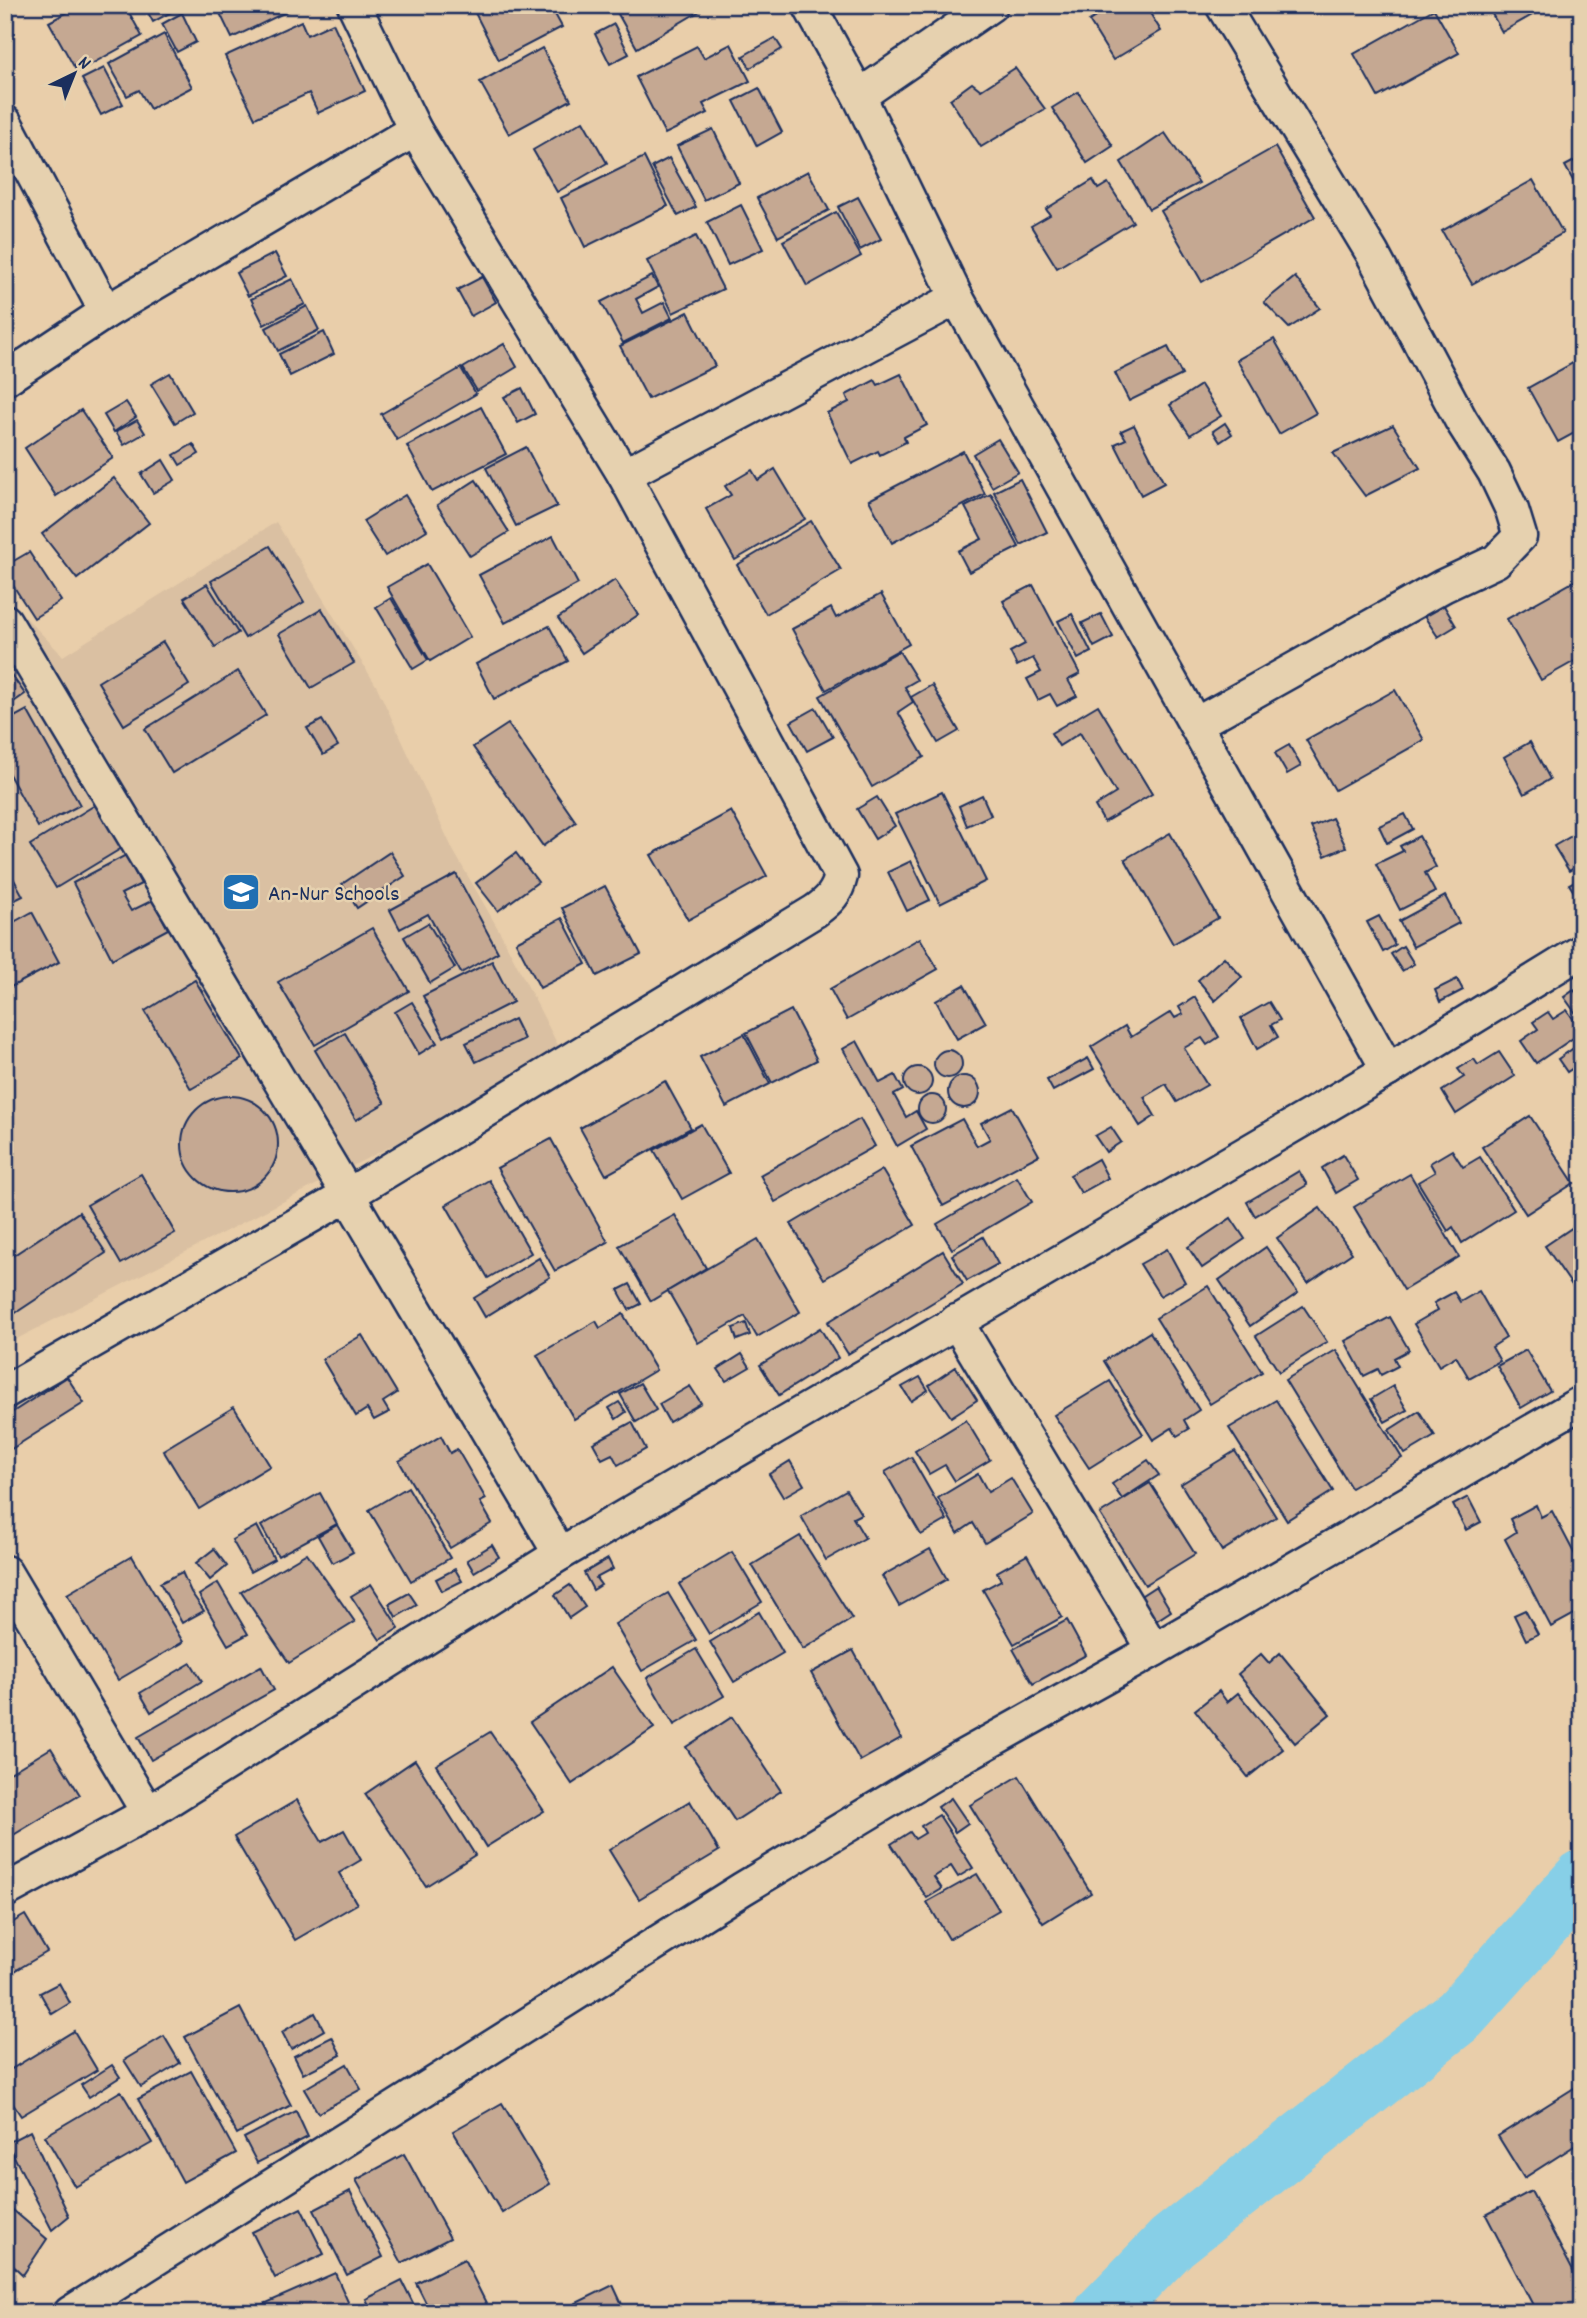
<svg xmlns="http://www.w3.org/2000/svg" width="1587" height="2318" font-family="Dekko,sans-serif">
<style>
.built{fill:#dac0a2}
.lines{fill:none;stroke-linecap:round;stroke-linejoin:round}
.river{stroke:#87cfe7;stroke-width:58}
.building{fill:#c5a892;stroke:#1b2f5e;stroke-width:2}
.minor-casing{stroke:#1b2f5e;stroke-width:37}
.minor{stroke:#e6d1af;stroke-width:32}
.labels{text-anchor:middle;stroke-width:5;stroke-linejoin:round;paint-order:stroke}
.poi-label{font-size:23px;fill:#1b2f5e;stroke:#e6d1af;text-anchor:start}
</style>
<rect width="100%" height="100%" fill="#e9ceaa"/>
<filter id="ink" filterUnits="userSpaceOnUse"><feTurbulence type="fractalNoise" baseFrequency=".0143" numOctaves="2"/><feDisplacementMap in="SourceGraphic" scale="14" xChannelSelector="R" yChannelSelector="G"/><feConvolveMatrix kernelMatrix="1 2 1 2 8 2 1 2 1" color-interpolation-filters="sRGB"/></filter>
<g filter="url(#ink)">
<!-- built -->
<polygon class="built" points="276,522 377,687 453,850 501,934 564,1057 5,1345 5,596 63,656"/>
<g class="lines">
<!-- river -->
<polyline class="river" points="1103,2313 1172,2242 1460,2015 1582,1879"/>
</g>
<!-- building -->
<g class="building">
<polygon points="81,5 125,5 142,36 77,72 49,22"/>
<polygon points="144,5 175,5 177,9 153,22"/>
<polygon points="216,5 287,5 290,10 232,38"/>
<polygon points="471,5 550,5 562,27 499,60"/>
<polygon points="573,5 590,5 577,12"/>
<polygon points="613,5 710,5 637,48"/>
<polygon points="1116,5 1145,5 1161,31 1113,60 1089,21"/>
<polygon points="1487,5 1550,5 1502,32"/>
<polygon points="1434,9 1459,53 1378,97 1354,54"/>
<polygon points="182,13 196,42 177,52 162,24"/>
<polygon points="301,21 307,35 333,23 365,91 318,113 309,93 255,118 225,56"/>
<polygon points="614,24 629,54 610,64 595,34"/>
<polygon points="164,34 192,87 150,109 139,90 127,96 109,64"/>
<polygon points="775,38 782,49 750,68 743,56"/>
<polygon points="731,44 750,81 703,104 708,113 665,134 636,77 697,46 704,58"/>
<polygon points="542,48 571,100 509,134 480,82"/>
<polygon points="104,68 123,104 101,115 82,79"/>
<polygon points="1015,68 1045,109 981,147 950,99 972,83 981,90"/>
<polygon points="759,88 782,132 757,146 734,101"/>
<polygon points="1078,92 1113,146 1087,163 1052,108"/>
<polygon points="583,121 607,163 557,192 533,150"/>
<polygon points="713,129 739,183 704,200 677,146"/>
<polygon points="1165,133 1199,183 1149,209 1121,162"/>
<polygon points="1275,147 1315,217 1202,282 1161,211"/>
<polygon points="644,157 668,206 585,247 561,198"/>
<polygon points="1582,157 1582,197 1565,166"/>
<polygon points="669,158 696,207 678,216 652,167"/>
<polygon points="808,171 829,210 778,237 757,198"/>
<polygon points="1093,180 1098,189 1108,183 1133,222 1057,268 1031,226 1050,215 1046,209"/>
<polygon points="1533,180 1563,233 1472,284 1442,231"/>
<polygon points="858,197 881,239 860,250 838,207"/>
<polygon points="741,205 763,249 728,265 707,222"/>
<polygon points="836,212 861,256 807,286 783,241"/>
<polygon points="696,236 723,289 673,313 647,261"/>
<polygon points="275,253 287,276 248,296 236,273"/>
<polygon points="652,276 658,287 636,299 643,313 664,302 672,318 623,343 601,302"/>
<polygon points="482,277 496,302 471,316 457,290"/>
<polygon points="1295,277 1320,308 1289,328 1264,302"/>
<polygon points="292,279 305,304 264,325 251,299"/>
<polygon points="307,306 319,330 278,351 266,328"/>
<polygon points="688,312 715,366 648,399 620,346"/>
<polygon points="324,332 334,354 290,376 279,354"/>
<polygon points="1274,339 1316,413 1279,434 1237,360"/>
<polygon points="504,344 517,367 477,391 463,368"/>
<polygon points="1168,347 1182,375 1129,401 1115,373"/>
<polygon points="1582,358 1582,429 1558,442 1528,388"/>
<polygon points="461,368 476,394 397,440 381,414"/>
<polygon points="170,373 193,412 175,423 151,384"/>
<polygon points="901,374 927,425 904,437 906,442 880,455 878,451 852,464 827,413 849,402 846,395 875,380 878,385"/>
<polygon points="1201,385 1221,416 1190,435 1170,405"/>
<polygon points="522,388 535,414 518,423 504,397"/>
<polygon points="126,402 136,417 114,432 104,415"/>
<polygon points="481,407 506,454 432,492 407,446"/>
<polygon points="81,410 113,458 56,496 25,448"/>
<polygon points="137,420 145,433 124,445 116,432"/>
<polygon points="1225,423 1232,434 1220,442 1213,431"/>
<polygon points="1134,425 1164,483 1141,495 1115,444 1126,439 1121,431"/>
<polygon points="1393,425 1420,468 1365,496 1333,453"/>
<polygon points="998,439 1018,472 992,487 973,454"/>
<polygon points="193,444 199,454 180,465 174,455"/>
<polygon points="526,447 557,506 516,526 486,468"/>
<polygon points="963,451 985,494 892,543 869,500"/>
<polygon points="163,460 175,480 153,493 141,474"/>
<polygon points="775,469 805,519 735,560 706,509 731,495 725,486 752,470 758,480"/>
<polygon points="114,478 149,523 77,579 42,534"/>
<polygon points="1020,479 1047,532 1021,545 994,492"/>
<polygon points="476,480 509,532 470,556 437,505"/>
<polygon points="991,494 1019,547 969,572 958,551 982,539 965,507"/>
<polygon points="405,495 427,530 385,556 363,521"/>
<polygon points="811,521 841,570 766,614 737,565"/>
<polygon points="553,536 578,584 505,623 479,575"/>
<polygon points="270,546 304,602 245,638 211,581"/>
<polygon points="29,552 61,601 34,618 5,573 5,566"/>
<polygon points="427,564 470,637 430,661 387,587"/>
<polygon points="1582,577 1582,657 1541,680 1507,619"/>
<polygon points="615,580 638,615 582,653 558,618"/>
<polygon points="207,584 238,633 215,647 184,598"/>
<polygon points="1033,585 1080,674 1068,680 1077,696 1057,706 1050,694 1038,700 1027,679 1041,672 1033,658 1017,666 1010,652 1025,644 1003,601"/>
<polygon points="881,594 909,644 826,690 792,629 831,608 836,618"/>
<polygon points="391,598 428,660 413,669 376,607"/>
<polygon points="1443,604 1456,626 1438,637 1424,616"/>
<polygon points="322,609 354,663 311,688 279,634"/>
<polygon points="1072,614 1091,652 1078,659 1058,621"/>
<polygon points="1101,614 1113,637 1094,647 1082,623"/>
<polygon points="549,626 568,661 494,699 476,664"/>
<polygon points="163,642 189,685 124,725 98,682"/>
<polygon points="899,651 917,680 905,687 913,702 898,712 924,757 872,787 820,696"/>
<polygon points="5,666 25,694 5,708"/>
<polygon points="238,671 266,715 172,773 145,729"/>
<polygon points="932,685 959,731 938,743 911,697"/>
<polygon points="1395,690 1424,740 1335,790 1306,740"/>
<polygon points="1098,705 1152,794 1104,822 1095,806 1116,793 1080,733 1059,746 1051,733"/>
<polygon points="816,708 833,737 807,751 791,722"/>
<polygon points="27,710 80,805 38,827 5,767 5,722"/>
<polygon points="322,720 338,746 323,755 307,728"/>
<polygon points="508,724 576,822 543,846 473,747"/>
<polygon points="1530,742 1550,779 1524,794 1504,757"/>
<polygon points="1289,745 1301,766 1287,774 1275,753"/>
<polygon points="942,792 986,881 940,904 895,814"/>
<polygon points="982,795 991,815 967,826 959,806"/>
<polygon points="877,797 895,826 875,839 857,809"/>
<polygon points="95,805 122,848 56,888 30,845"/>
<polygon points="731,811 767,876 688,920 651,855"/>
<polygon points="1405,814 1413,829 1387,843 1379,826"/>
<polygon points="1332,818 1346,847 1325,856 1311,827"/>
<polygon points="1582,830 1582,864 1569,871 1554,846"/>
<polygon points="1170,833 1218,918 1173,944 1125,859"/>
<polygon points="1419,836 1436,867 1425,873 1435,892 1400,910 1376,864 1403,851 1400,846"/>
<polygon points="390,852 405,876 357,908 342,884"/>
<polygon points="516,853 538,882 498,911 476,883"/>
<polygon points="126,855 141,884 121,894 131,911 153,900 168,929 112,959 73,883"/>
<polygon points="911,861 930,900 907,911 888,872"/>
<polygon points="5,863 23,896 5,905"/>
<polygon points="456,874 498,952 461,973 428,914 400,929 390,910"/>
<polygon points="1580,878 1582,881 1582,905 1569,884"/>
<polygon points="605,886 641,954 597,976 562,908"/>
<polygon points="1445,896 1459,923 1413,947 1399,921"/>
<polygon points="32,912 59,962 5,990 5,927"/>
<polygon points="1379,916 1395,945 1383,952 1367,922"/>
<polygon points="562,918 586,964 540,988 516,942"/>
<polygon points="428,923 455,968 430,983 404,937"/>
<polygon points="372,928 409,991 315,1045 278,982"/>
<polygon points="920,938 938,969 847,1020 830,989"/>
<polygon points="1403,946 1414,964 1402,971 1391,954"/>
<polygon points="1224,957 1242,977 1215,1001 1198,980"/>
<polygon points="492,961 513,1002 444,1037 423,996"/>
<polygon points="1457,979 1463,990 1440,1002 1435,990"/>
<polygon points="195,980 242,1059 191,1089 145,1011"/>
<polygon points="964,985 986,1023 957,1039 936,1001"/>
<polygon points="1574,990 1582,1001 1582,1022 1564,997"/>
<polygon points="1195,997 1219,1037 1207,1045 1202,1038 1184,1048 1207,1085 1177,1102 1166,1084 1144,1097 1155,1116 1140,1126 1091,1047 1125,1026 1131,1037 1171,1012 1175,1018 1183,1014 1179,1007"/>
<polygon points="412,1002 437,1043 419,1054 395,1012"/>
<polygon points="1269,1002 1280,1020 1271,1025 1278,1037 1257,1049 1241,1018"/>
<polygon points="791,1010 817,1060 772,1083 746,1033"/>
<polygon points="1567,1010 1582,1032 1536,1063 1521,1041 1538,1029 1533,1022 1548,1012 1553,1019"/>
<polygon points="514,1019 524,1039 476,1062 466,1043"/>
<polygon points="345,1033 385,1103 356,1120 315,1050"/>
<polygon points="744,1034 770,1084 726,1107 700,1057"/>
<polygon points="857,1041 880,1083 895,1075 903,1090 894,1095 906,1117 916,1111 926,1129 897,1146 843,1049"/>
<polygon points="1578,1045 1582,1051 1582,1062 1567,1072 1558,1059"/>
<circle cx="948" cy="1064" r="14"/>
<polygon points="1499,1052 1515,1076 1456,1114 1442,1091 1464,1077 1458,1069 1474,1059 1478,1065"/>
<polygon points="1088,1058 1094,1069 1053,1091 1047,1080"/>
<circle cx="918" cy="1081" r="14"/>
<circle cx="964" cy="1092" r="16"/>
<polygon points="665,1081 691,1128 606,1175 580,1128"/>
<circle cx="932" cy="1109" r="14"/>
<circle cx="230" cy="1144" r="48"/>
<polygon points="1012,1107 1039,1155 943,1206 911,1146 962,1119 977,1146 990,1139 981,1123"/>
<polygon points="1530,1116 1574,1183 1526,1214 1482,1147"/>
<polygon points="860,1119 875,1146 775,1202 760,1175"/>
<polygon points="701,1124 729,1173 682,1199 654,1150"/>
<polygon points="1111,1127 1121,1142 1106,1152 1095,1136"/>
<polygon points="551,1139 608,1242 555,1271 497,1168"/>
<polygon points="1452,1150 1463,1167 1480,1157 1514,1210 1462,1243 1453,1227 1448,1231 1418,1182 1435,1172 1430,1163"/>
<polygon points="1343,1155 1358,1180 1336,1193 1322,1168"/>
<polygon points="1098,1159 1108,1178 1081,1193 1070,1175"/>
<polygon points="882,1170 915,1225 824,1279 791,1224"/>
<polygon points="1299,1171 1307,1185 1255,1216 1247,1202"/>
<polygon points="141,1174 175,1233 121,1264 87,1205"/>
<polygon points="1410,1174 1459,1257 1404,1290 1354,1207"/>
<polygon points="1017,1177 1032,1202 952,1249 937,1224"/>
<polygon points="489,1180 531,1253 488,1278 446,1205"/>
<polygon points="1320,1208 1352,1253 1308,1283 1277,1238"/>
<polygon points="79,1212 106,1253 5,1320 5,1261"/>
<polygon points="675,1215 706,1268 651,1301 619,1246"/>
<polygon points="1231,1218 1245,1239 1202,1268 1188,1247"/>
<polygon points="1582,1221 1582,1292 1578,1294 1545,1246"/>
<polygon points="983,1237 998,1264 967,1281 952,1255"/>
<polygon points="758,1239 800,1312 757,1337 745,1316 698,1343 668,1291"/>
<polygon points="1266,1247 1298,1293 1250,1326 1219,1280"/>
<polygon points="1167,1249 1185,1282 1160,1296 1140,1264"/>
<polygon points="943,1251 963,1284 848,1354 828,1322"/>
<polygon points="539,1258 550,1277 485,1317 474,1298"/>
<polygon points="630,1284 641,1304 629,1310 618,1290"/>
<polygon points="1208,1286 1262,1372 1210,1404 1156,1318"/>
<polygon points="1479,1291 1506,1338 1492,1347 1500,1361 1469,1378 1456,1356 1439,1366 1414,1324 1438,1310 1434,1303 1454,1292 1460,1302"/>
<polygon points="1303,1306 1327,1342 1279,1372 1256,1336"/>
<polygon points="623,1314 656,1370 574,1419 537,1355 596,1321 600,1328"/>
<polygon points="1390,1317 1409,1350 1394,1358 1398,1366 1381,1375 1378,1369 1364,1376 1345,1341"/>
<polygon points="746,1323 750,1335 737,1340 733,1328"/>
<polygon points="820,1328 838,1358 779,1395 760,1365"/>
<polygon points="1150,1332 1199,1410 1184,1420 1189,1429 1177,1436 1172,1428 1153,1440 1104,1361"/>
<polygon points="362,1335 397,1393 383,1402 389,1412 374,1420 367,1409 356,1416 322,1359"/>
<polygon points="1336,1350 1402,1458 1351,1488 1285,1380"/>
<polygon points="1526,1350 1550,1391 1521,1408 1497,1366"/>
<polygon points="742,1354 750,1367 726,1381 718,1369"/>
<polygon points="956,1367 977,1400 951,1417 929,1385"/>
<polygon points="67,1377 84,1403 5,1453 5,1417"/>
<polygon points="920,1377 928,1390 911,1401 902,1387"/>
<polygon points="1110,1381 1143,1434 1089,1468 1054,1415"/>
<polygon points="640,1383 656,1410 636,1422 620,1394"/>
<polygon points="690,1386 701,1403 669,1422 659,1404"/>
<polygon points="1393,1386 1407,1410 1385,1422 1371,1399"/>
<polygon points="1276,1400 1333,1491 1287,1520 1229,1428"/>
<polygon points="619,1402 626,1412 616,1419 609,1408"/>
<polygon points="234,1407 270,1466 199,1509 163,1450"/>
<polygon points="1419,1411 1435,1436 1405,1454 1389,1430"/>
<polygon points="966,1420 990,1460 955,1481 945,1465 929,1474 915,1451"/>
<polygon points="632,1422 646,1449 618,1465 612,1454 602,1459 593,1443"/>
<polygon points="441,1436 450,1453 457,1449 486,1499 480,1502 492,1523 450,1548 399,1461"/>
<polygon points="1235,1451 1276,1517 1222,1551 1181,1484"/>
<polygon points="911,1457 947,1520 921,1535 885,1472"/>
<polygon points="1148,1460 1159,1475 1122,1499 1112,1484"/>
<polygon points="790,1461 804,1485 783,1497 769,1474"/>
<polygon points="978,1474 988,1492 1011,1478 1033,1514 985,1543 973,1523 958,1533 938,1498"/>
<polygon points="1150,1483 1195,1554 1145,1585 1100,1514"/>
<polygon points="408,1487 450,1558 411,1581 369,1510"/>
<polygon points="846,1490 861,1514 853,1518 865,1538 826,1560 801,1516"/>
<polygon points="320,1493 337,1524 278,1556 261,1526"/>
<polygon points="1468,1497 1481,1522 1466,1530 1453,1505"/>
<polygon points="1536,1505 1541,1517 1552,1511 1582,1568 1582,1610 1551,1627 1505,1539 1516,1532 1510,1519"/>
<polygon points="337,1525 353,1552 333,1563 318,1536"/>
<polygon points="257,1526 274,1559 250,1572 232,1540"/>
<polygon points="800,1536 852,1619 803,1649 752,1565"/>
<polygon points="492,1545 499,1557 474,1572 467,1560"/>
<polygon points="214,1549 227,1566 210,1580 196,1563"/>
<polygon points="930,1549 947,1579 899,1606 882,1576"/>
<polygon points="732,1552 762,1602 709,1634 679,1584"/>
<polygon points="307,1553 355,1622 289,1663 241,1592"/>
<polygon points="1027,1555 1062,1617 1014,1644 983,1590 1001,1580 997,1572"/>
<polygon points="132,1556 183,1642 118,1680 67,1594"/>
<polygon points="608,1559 613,1569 596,1578 601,1585 593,1590 584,1573"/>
<polygon points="455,1569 462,1581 442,1591 436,1579"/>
<polygon points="182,1572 191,1592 204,1611 182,1623 160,1583"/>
<polygon points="218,1583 248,1634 228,1645 199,1595"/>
<polygon points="371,1584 399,1628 380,1640 351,1596"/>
<polygon points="570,1585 585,1607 569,1618 555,1595"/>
<polygon points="1156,1586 1171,1611 1151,1624 1136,1599"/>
<polygon points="409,1593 417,1605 396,1617 389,1604"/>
<polygon points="668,1593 696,1640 642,1671 615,1624"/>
<polygon points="1525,1610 1538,1634 1526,1640 1514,1615"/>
<polygon points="759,1612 783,1653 734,1682 710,1642"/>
<polygon points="1067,1620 1086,1655 1033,1684 1013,1649"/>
<polygon points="696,1649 724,1696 674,1725 647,1678"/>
<polygon points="853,1650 901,1738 860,1761 811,1673"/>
<polygon points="1280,1653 1330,1714 1295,1743 1238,1674 1261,1654 1269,1663"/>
<polygon points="191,1663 202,1681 151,1712 140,1693"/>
<polygon points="261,1666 274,1690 151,1760 138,1737"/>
<polygon points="612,1667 654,1728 572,1784 530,1722"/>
<polygon points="1219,1691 1227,1702 1238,1693 1283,1749 1248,1777 1195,1710"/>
<polygon points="732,1717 781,1791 735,1821 686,1747"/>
<polygon points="490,1732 544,1811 486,1847 436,1765"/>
<polygon points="51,1748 80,1795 5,1840 5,1776"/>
<polygon points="415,1760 475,1855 426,1886 365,1794"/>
<polygon points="1019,1776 1091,1893 1043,1923 970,1805"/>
<polygon points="951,1798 968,1823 955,1832 938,1807"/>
<polygon points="297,1800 322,1842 344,1830 361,1860 339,1873 357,1904 295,1940 234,1837"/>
<polygon points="690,1801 719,1851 639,1899 609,1850"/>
<polygon points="939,1815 973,1868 958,1877 951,1866 934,1877 942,1889 927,1898 891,1844 910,1832 915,1839 925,1833 921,1826"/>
<polygon points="977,1874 999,1910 949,1939 927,1902"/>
<polygon points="25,1915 47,1952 8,1975 5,1971 5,1955 11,1951 5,1942 5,1927"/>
<polygon points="59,1983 70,2003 52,2014 40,1993"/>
<polygon points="240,2008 291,2105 237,2134 185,2037"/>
<polygon points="315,2013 324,2030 291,2049 282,2032"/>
<polygon points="74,2031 97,2070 21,2116 5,2092 5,2073"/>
<polygon points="164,2036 180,2063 141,2087 124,2060"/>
<polygon points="332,2037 341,2055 303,2074 294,2056"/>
<polygon points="347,2064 361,2089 318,2113 304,2089"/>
<polygon points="112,2065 120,2077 89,2097 81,2085"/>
<polygon points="191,2071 236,2153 183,2182 138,2099"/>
<polygon points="1582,2083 1582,2141 1524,2178 1498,2136"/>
<polygon points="121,2091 152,2143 75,2187 45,2136"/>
<polygon points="502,2103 550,2184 502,2213 453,2131"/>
<polygon points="296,2111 308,2137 257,2163 244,2138"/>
<polygon points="30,2131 69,2216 52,2230 7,2143"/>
<polygon points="404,2154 450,2238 402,2263 356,2180"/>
<polygon points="350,2191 383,2257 347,2275 314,2210"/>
<polygon points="1531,2191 1582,2288 1582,2313 1537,2313 1486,2215"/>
<polygon points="7,2205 47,2239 23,2275 5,2258"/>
<polygon points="301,2208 324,2254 275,2278 252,2232"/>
<polygon points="464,2259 491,2313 431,2313 416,2283"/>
<polygon points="335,2273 353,2313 259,2313 257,2307"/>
<polygon points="402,2281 418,2313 373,2313 366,2299"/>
<polygon points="613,2285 626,2313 556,2313"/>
<polygon points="205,2306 208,2313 188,2313"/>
</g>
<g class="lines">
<!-- minor casing -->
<g class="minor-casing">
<g id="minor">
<polyline points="809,5 859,96 957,298 1388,1070"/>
<polyline points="859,96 991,5"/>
<polyline points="5,122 106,312"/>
<polyline points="5,379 106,312 415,130"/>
<polyline points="624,475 957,298"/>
<polyline points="5,621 348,1195 560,1554"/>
<polyline points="1196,724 1443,586 1496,561 1520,536 1512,510 1494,472 1461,420 1372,253 1222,5"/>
<polyline points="956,1321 1154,1650"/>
<path d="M5 1392 348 1195 815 911C829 901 837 893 841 876L624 475 415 130 354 5"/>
<polyline points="5,1572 148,1813"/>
<polyline points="5,1891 148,1813 560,1554 1388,1070 1582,951"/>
<polyline points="70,2313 742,1889 960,1758 1154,1650 1582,1402"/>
</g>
</g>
<!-- minor -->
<use href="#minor" class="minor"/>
</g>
</g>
<!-- icons -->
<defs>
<g id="school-square" transform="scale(2.0125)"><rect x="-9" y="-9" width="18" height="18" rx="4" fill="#1f6fb2" stroke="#e6d1af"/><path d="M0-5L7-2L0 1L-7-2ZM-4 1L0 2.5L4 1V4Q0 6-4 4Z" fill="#fff"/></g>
</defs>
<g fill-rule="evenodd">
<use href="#school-square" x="241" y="892"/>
</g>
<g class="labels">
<!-- poi labels -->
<g class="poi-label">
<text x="268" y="900">An-Nur Schools</text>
</g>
</g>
<!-- margin -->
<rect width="1587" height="2318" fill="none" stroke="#e6d1af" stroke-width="28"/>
<rect x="14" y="14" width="1559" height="2290" fill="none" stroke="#1b2f5e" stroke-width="2.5" filter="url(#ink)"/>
<!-- north arrow -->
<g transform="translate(74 74) rotate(43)" stroke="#e6d1af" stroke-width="5" paint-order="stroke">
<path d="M0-5L12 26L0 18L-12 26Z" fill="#1b2f5e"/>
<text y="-10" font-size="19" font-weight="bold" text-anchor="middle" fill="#1b2f5e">N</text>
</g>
</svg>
